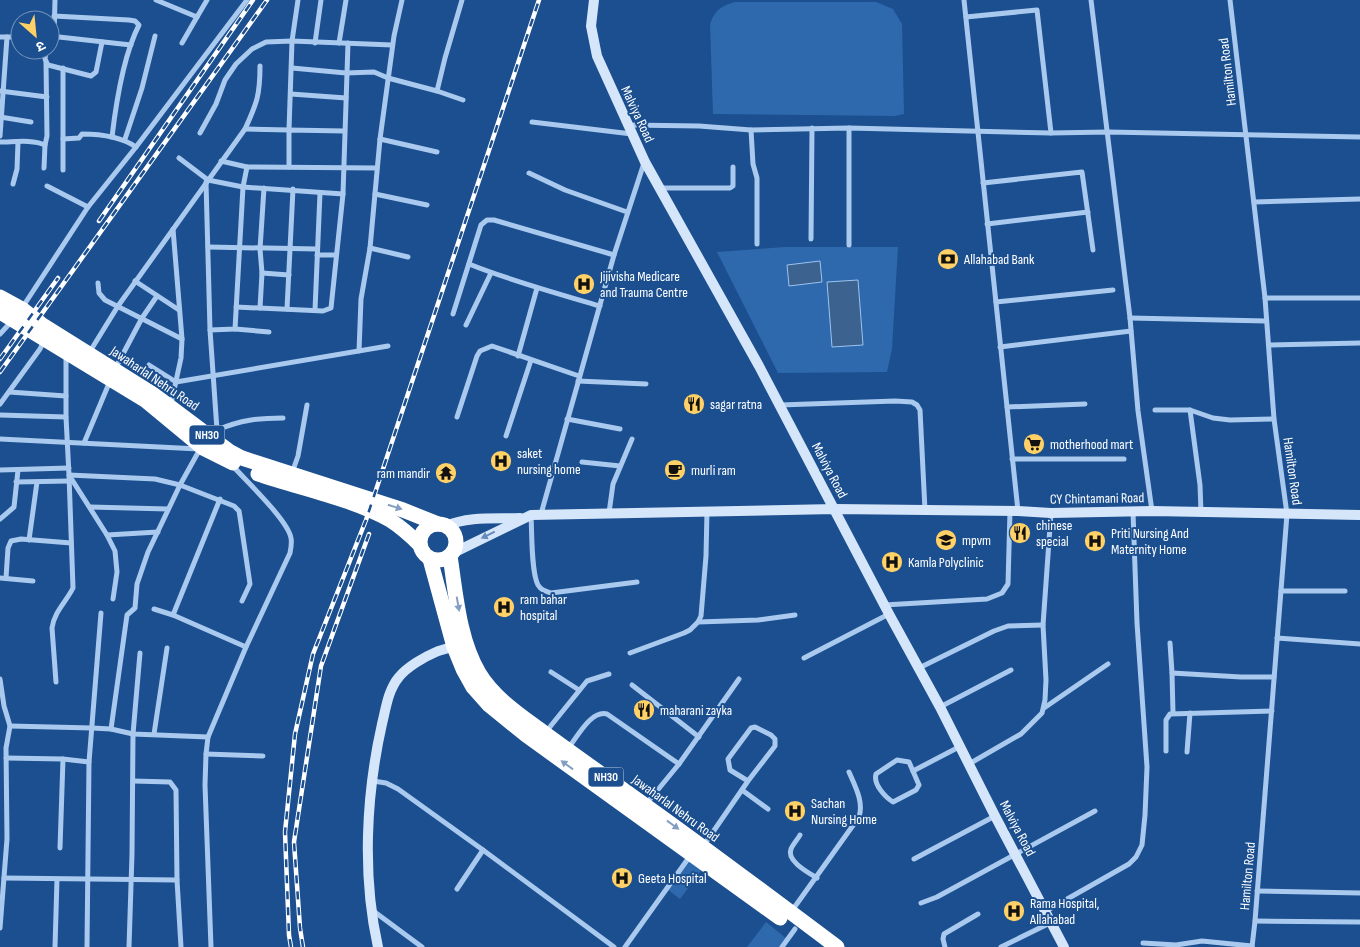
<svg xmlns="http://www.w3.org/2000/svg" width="1360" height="947" font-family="'Sofia Sans Condensed','Noto Sans Devanagari',sans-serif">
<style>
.green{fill:#2e69ad}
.water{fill:#3c6290;stroke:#9cc4f0}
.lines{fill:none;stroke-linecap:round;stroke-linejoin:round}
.street{stroke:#a9c9ee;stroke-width:5}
.secondary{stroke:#d6e6fa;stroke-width:10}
.highway{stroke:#fff;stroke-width:15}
.rail-casing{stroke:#fff;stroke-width:4.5}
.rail{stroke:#1b4f8f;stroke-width:2.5;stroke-dasharray:8;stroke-linecap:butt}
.oneway{fill:#829ec1}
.oneway2{fill:#668bba}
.labels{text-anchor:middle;stroke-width:4;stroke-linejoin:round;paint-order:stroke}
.shield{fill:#1b4f8f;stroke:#bbcadd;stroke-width:1}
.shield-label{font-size:12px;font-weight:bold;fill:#fff}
.street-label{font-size:14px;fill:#fff;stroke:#1b4f8f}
.poi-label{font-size:14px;fill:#fff;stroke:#1b4f8f;text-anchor:start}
</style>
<rect width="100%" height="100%" fill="#1b4f8f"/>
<!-- green -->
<g class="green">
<path d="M735 2H876L893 9 902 24 904 114 895 116 713 114 710 24C715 10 721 6 735 2Z"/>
<polygon points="784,247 898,247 892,349 887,372 778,373 717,252"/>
<polygon points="690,859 703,868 680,899 667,889"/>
<polygon points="766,922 787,939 781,947 747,947"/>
</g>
<!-- water -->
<g class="water">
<polygon points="820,261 822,282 789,286 787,265"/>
<polygon points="858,280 863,345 832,347 827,282"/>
</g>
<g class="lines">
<!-- street -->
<g class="street">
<polyline points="156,0 197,17 207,0"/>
<polyline points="964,0 1018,511"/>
<polyline points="1091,0 1130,318 1138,411 1152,511"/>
<polyline points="1230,0 1265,298 1274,419 1287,514 1255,921 1252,947"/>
<path d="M54 16 129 20 135 21 139 25C123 56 116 103 112 137"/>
<polyline points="966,17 1037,10 1051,133"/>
<polyline points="50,36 131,45"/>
<polyline points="0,37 20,37"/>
<polyline points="54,37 55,0"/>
<polyline points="182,43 197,17"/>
<polyline points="315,43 321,0"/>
<polyline points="339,43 346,0"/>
<polyline points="46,50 45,59 48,65 91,76 96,72 102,42"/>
<polyline points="63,68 63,170"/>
<polyline points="292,68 346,73 374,72 388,78 437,91 463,100"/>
<polyline points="0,91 47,97"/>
<polyline points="437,91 445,58 462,0"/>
<polyline points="291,94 346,98"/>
<polyline points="0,117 31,122"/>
<polyline points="532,122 632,134"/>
<polyline points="628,125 699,126 751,130 849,128 1051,133 1108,132 1360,137"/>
<polyline points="849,128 849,245"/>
<polyline points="245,129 289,130 292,41 298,0"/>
<polyline points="751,130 753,164 757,178 757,244"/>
<polyline points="200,133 216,104 225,80 236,64 252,49 266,42 292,41 392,45"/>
<polyline points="0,136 7,37"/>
<path d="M63 139 79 138 82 134C101 134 120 136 136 147"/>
<polyline points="125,139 142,88 155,36"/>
<polyline points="380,139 437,152"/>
<path d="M0 142C14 142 32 139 45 145"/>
<polyline points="179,158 208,180 243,187 343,194"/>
<polyline points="247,167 377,168"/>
<polyline points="289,167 289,130 344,131"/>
<polyline points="44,168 45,145 47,136 46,62"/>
<polyline points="529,173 565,190 627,212"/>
<polyline points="206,182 210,330 217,430 215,437"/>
<polyline points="983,183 1082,172 1093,250"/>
<polyline points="13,184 17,169 18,142"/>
<polyline points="47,186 88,207"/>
<polyline points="660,188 730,188 733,186 733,167"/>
<polyline points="375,194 427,205"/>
<polyline points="1254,202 1360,199"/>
<polyline points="987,224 1088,212"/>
<polyline points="811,239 812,128"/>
<polyline points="208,247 317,249"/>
<polyline points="370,248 408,257"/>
<polyline points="317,255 336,255"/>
<path d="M469 264C511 281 556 293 600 306"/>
<polyline points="262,273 289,275"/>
<polyline points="135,281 179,310"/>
<polyline points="98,283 99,293 105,300 182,339"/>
<polyline points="1265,298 1360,298"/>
<polyline points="996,302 1113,290"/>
<polyline points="236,307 323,311 331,308 343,194 348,43"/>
<polyline points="22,308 88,207 136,147 247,0"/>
<polyline points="260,308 262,273 260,249 264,188"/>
<polyline points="287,309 293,189"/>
<polyline points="315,310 320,193"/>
<polyline points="453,314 481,225 487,220 494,220 614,255"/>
<polyline points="1130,318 1266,321"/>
<polyline points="466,325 491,273"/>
<polyline points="235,329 269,332"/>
<polyline points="210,330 235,329 243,187 247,167 221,161"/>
<polyline points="0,334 11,322"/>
<polyline points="1269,345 1360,343"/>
<polyline points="1000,347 1131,331"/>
<polyline points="359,351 361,299 370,248 380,139 394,36 402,0"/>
<path d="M89 353 118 306 245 129C257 103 260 95 260 66"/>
<polyline points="66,355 66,417 69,475 107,535 115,551 117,572 113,599"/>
<polyline points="518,356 537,288"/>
<polyline points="149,365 176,382 388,346"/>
<polyline points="115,369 142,318 157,296"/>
<polyline points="578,381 646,384"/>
<polyline points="9,392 66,396"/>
<polyline points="0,404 40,349 44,341"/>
<polyline points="171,404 181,358 182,339 173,229"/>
<polyline points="780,405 895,401 912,402 917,405 920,410 925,510"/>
<polyline points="1007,407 1085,404"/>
<polyline points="1155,410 1190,410 1213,418 1230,420 1274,419"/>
<polyline points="1190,410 1200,485 1201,512"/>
<polyline points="0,415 66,417"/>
<polyline points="457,417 477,356 480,351 492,346 579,376"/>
<polyline points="567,419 620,429"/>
<path d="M217 430C241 420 258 418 283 418"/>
<polyline points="506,436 531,360"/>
<polyline points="0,439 199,449"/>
<polyline points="84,443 110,381"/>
<polyline points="1012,459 1124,459"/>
<polyline points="582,462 620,466"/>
<polyline points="0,470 69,468"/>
<polyline points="292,473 298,456 307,405"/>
<polyline points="16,482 69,481"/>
<polyline points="90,507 168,509"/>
<polyline points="609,513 613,484 632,439"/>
<polyline points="541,514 614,255 644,163"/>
<path d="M531 515C532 531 531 572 538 585 541 590 545 591 551 593L637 582"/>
<polyline points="0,519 14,507 18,470"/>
<polyline points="107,535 158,532"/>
<polyline points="29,540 37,482"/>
<polyline points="0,578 33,581"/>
<polyline points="6,578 8,548 11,541 21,539 71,543"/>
<polyline points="1281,591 1345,591"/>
<polyline points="884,605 987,599 1002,593 1008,584 1010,511"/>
<polyline points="154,609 173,615 246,647"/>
<polyline points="173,615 220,499"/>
<polyline points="698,622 701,616 706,556 707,511"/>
<polyline points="1277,638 1360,644"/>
<polyline points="1170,643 1172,673"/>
<polyline points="630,653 684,633 690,630 698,622 758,620 795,615"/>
<polyline points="804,658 889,614"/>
<polyline points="919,668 994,631 1008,626 1043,625"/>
<polyline points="551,672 579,690"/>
<polyline points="0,679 4,706 10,726 6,748 7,839 0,928"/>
<path d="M56 682 52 628C54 612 66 602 73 588L69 475 155 479 180 485 234 506 239 511 240 517 250 584 242 601"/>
<polyline points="632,685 699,737"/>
<polyline points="940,707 1011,670"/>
<polyline points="1044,708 1108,664"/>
<polyline points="1173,713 1172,673 1241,677 1274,677"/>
<polyline points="10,726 92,728 111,729 133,734 208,737"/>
<polyline points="111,729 127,615 135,608 137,584 148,552 180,485 200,449"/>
<polyline points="545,733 587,681 609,674"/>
<polyline points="154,734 167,648"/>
<path d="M569 747C578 736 591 710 607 714L679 764"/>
<polyline points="1166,751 1166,720 1170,714 1272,711"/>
<polyline points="1187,752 1190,713"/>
<polyline points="206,754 263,756"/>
<polyline points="6,758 63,759 89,762"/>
<path d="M897 760 909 762 919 785 916 790 893 802C885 797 873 784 876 774Z"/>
<polyline points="969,764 1021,734 1042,713 1045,700 1046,680 1043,625 1051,513"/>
<polyline points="913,771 959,747"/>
<polyline points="133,781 170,782 176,790 177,880 181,947"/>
<polyline points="373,781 386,783 398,789 483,850 614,947"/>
<polyline points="742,790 768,809"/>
<polyline points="647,803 679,764 739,679"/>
<path d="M800 835C798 839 793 844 791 849 786 861 809 873 817 878"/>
<polyline points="704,845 748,781 775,746 775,739 771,735 755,727 751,728 728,759 730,770 748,781"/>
<polyline points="60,848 63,759"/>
<polyline points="914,859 995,816"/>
<polyline points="4,878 177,880"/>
<polyline points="457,889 483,850"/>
<polyline points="1257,891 1360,893"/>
<polyline points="921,903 937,897 1095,811"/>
<polyline points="372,910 422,947"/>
<polyline points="1046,911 1129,864 1136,857 1142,845 1145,815 1147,767 1137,623 1133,512"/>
<path d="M791 912 859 817C864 802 855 786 849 772"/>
<polyline points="1255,921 1360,922"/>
<polyline points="1143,943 1176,945 1202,941 1252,946"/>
<polyline points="55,947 57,879"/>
<polyline points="87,947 89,762 101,613"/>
<polyline points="129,947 132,854 133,734 140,653"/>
<path d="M211 947 205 785 206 754 208 737 246 647 290 553C291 548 292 543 291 538 288 520 245 480 232 465"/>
<polyline points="625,947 690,856"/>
<polyline points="782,947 795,929"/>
<polyline points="945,947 943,939 944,934 978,914"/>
<polyline points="1001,947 1052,922"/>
</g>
<!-- secondary -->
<g class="secondary">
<polyline points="594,0 591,26 597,56 645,162 759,366 889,614 940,707 995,816 1064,947"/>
<path d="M446 526C469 516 495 519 520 518"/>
<polyline points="453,553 531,515 835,509 1018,511 1051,513 1152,511 1360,515"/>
<path d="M378 947C362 876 366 795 382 724 386 708 388 690 399 677 407 667 424 657 436 652 443 649 451 648 458 645"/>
</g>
<!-- highway -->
<g class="highway">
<polyline points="0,297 22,309 41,324 153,394 229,451 242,458 403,510 438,524"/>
<polyline points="0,312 145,400 203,448 233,463"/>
<path d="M258 474C302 489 350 498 390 520 401 527 411 536 420 545"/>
<circle cx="438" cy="542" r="18"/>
<path d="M450 556C456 595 459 639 479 673 494 698 520 715 543 732 573 754 604 776 635 798 703 846 770 897 837 947"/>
<polyline points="430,559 454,647 463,669 473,687 489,705 526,735 780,918"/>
</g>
<!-- rail casing -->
<g class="rail-casing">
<g id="rail">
<polyline points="99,221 253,0"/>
<polyline points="0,359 58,278"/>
<polyline points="0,372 267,0"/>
<polyline points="291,947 289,935 285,832 295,734 313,654 366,520 539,0"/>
<polyline points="303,947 300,928 294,842 321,666 369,534"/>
</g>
</g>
<!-- rail -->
<use href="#rail" class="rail"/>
</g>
<!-- one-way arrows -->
<defs><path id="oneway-solid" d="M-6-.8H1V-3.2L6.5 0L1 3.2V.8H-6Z" transform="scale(1.25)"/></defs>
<g class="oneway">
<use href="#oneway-solid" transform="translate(395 507) rotate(18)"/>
<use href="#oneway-solid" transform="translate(458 604) rotate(80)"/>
<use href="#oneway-solid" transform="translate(567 765) rotate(-144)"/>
<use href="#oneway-solid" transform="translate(673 825) rotate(36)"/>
</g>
<use class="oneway2" href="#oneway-solid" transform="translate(488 535) rotate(154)"/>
<!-- icons -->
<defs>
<g id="bank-disc" transform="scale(1.125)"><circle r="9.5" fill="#ffd166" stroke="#1b4f8f"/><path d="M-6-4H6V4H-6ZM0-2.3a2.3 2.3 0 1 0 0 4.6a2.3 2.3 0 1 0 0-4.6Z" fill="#111"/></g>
<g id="hospital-disc" transform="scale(1.125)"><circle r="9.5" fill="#ffd166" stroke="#1b4f8f"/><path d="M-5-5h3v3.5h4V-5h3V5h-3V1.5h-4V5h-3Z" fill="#111"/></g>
<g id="restaurant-disc" transform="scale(1.125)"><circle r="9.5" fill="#ffd166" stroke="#1b4f8f"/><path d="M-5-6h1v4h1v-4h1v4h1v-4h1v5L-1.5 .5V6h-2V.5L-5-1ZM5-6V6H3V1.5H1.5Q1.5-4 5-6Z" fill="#111"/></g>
<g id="supermarket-disc" transform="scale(1.125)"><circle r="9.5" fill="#ffd166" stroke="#1b4f8f"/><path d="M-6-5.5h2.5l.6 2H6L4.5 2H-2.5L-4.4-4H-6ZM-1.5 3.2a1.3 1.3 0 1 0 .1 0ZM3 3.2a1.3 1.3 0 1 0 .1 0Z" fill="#111"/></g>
<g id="cafe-disc" transform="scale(1.125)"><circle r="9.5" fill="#ffd166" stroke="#1b4f8f"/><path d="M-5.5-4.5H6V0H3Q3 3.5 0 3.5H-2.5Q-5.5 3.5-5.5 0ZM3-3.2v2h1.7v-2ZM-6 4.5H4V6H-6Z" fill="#111"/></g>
<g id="temple-disc" transform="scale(1.125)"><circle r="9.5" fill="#ffd166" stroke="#1b4f8f"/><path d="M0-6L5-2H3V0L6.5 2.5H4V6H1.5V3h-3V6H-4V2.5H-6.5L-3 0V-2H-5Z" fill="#111"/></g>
<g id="school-disc" transform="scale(1.125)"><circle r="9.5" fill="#ffd166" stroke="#1b4f8f"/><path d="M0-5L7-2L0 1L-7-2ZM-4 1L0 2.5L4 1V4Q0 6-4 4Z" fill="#111"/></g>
</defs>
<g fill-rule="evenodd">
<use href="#bank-disc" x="948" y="259"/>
<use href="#hospital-disc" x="584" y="284"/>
<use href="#restaurant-disc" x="694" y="404"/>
<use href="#supermarket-disc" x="1034" y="444"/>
<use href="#hospital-disc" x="501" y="461"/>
<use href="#cafe-disc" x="675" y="470"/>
<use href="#temple-disc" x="446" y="473"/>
<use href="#restaurant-disc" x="1020" y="533"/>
<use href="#school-disc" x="946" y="540"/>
<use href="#hospital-disc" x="1095" y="541"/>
<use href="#hospital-disc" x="892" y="562"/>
<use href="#hospital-disc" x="504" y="607"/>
<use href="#restaurant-disc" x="644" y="710"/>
<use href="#hospital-disc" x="795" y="811"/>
<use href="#hospital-disc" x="622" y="878"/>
<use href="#hospital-disc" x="1014" y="911"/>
</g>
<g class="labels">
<!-- shield labels -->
<g class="shield">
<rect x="189.5" y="425.5" width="35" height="19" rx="4"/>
<rect x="588.5" y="767.5" width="35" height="19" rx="4"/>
</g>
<g class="shield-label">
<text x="207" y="439">NH30</text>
<text x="606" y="781">NH30</text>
</g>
<!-- street labels -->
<g class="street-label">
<text transform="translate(1227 72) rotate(-97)" y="5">Hamilton Road</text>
<text transform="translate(638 114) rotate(65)" y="5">Malviya Road</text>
<text transform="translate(155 378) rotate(34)" y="5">Jawaharlal Nehru Road</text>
<text transform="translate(830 470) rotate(62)" y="5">Malviya Road</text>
<text transform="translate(1293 471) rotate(82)" y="5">Hamilton Road</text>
<text transform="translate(1097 498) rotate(-1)" y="5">CY Chintamani Road</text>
<text transform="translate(676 808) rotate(36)" y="5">Jawaharlal Nehru Road</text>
<text transform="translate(1018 828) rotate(62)" y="5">Malviya Road</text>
<text transform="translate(1247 876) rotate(-85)" y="5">Hamilton Road</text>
</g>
<!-- poi labels -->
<g class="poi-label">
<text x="964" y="264">Allahabad Bank</text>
<text x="600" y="281">Jijivisha Medicare<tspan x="600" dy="16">and Trauma Centre</tspan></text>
<text x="710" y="409">sagar ratna</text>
<text x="1050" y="449">motherhood mart</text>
<text x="517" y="458">saket<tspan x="517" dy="16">nursing home</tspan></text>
<text x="691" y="475">murli ram</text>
<text x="430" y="478" text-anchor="end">ram mandir</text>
<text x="1036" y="530">chinese<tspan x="1036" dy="16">special</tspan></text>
<text x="1111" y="538">Priti Nursing And<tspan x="1111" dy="16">Maternity Home</tspan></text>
<text x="962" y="545">mpvm</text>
<text x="908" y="567">Kamla Polyclinic</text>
<text x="520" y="604">ram bahar<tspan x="520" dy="16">hospital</tspan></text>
<text x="660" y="715">maharani zayka</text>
<text x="811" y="808">Sachan<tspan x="811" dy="16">Nursing Home</tspan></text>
<text x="638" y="883">Geeta Hospital</text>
<text x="1030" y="908">Rama Hospital,<tspan x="1030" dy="16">Allahabad</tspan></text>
</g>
</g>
<!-- north arrow -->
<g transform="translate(35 35) rotate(153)"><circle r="24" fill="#1b4f8f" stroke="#7695bc"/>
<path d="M0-4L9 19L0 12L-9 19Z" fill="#ffd166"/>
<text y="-8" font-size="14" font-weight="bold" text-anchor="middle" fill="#ffffff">उ</text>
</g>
</svg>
